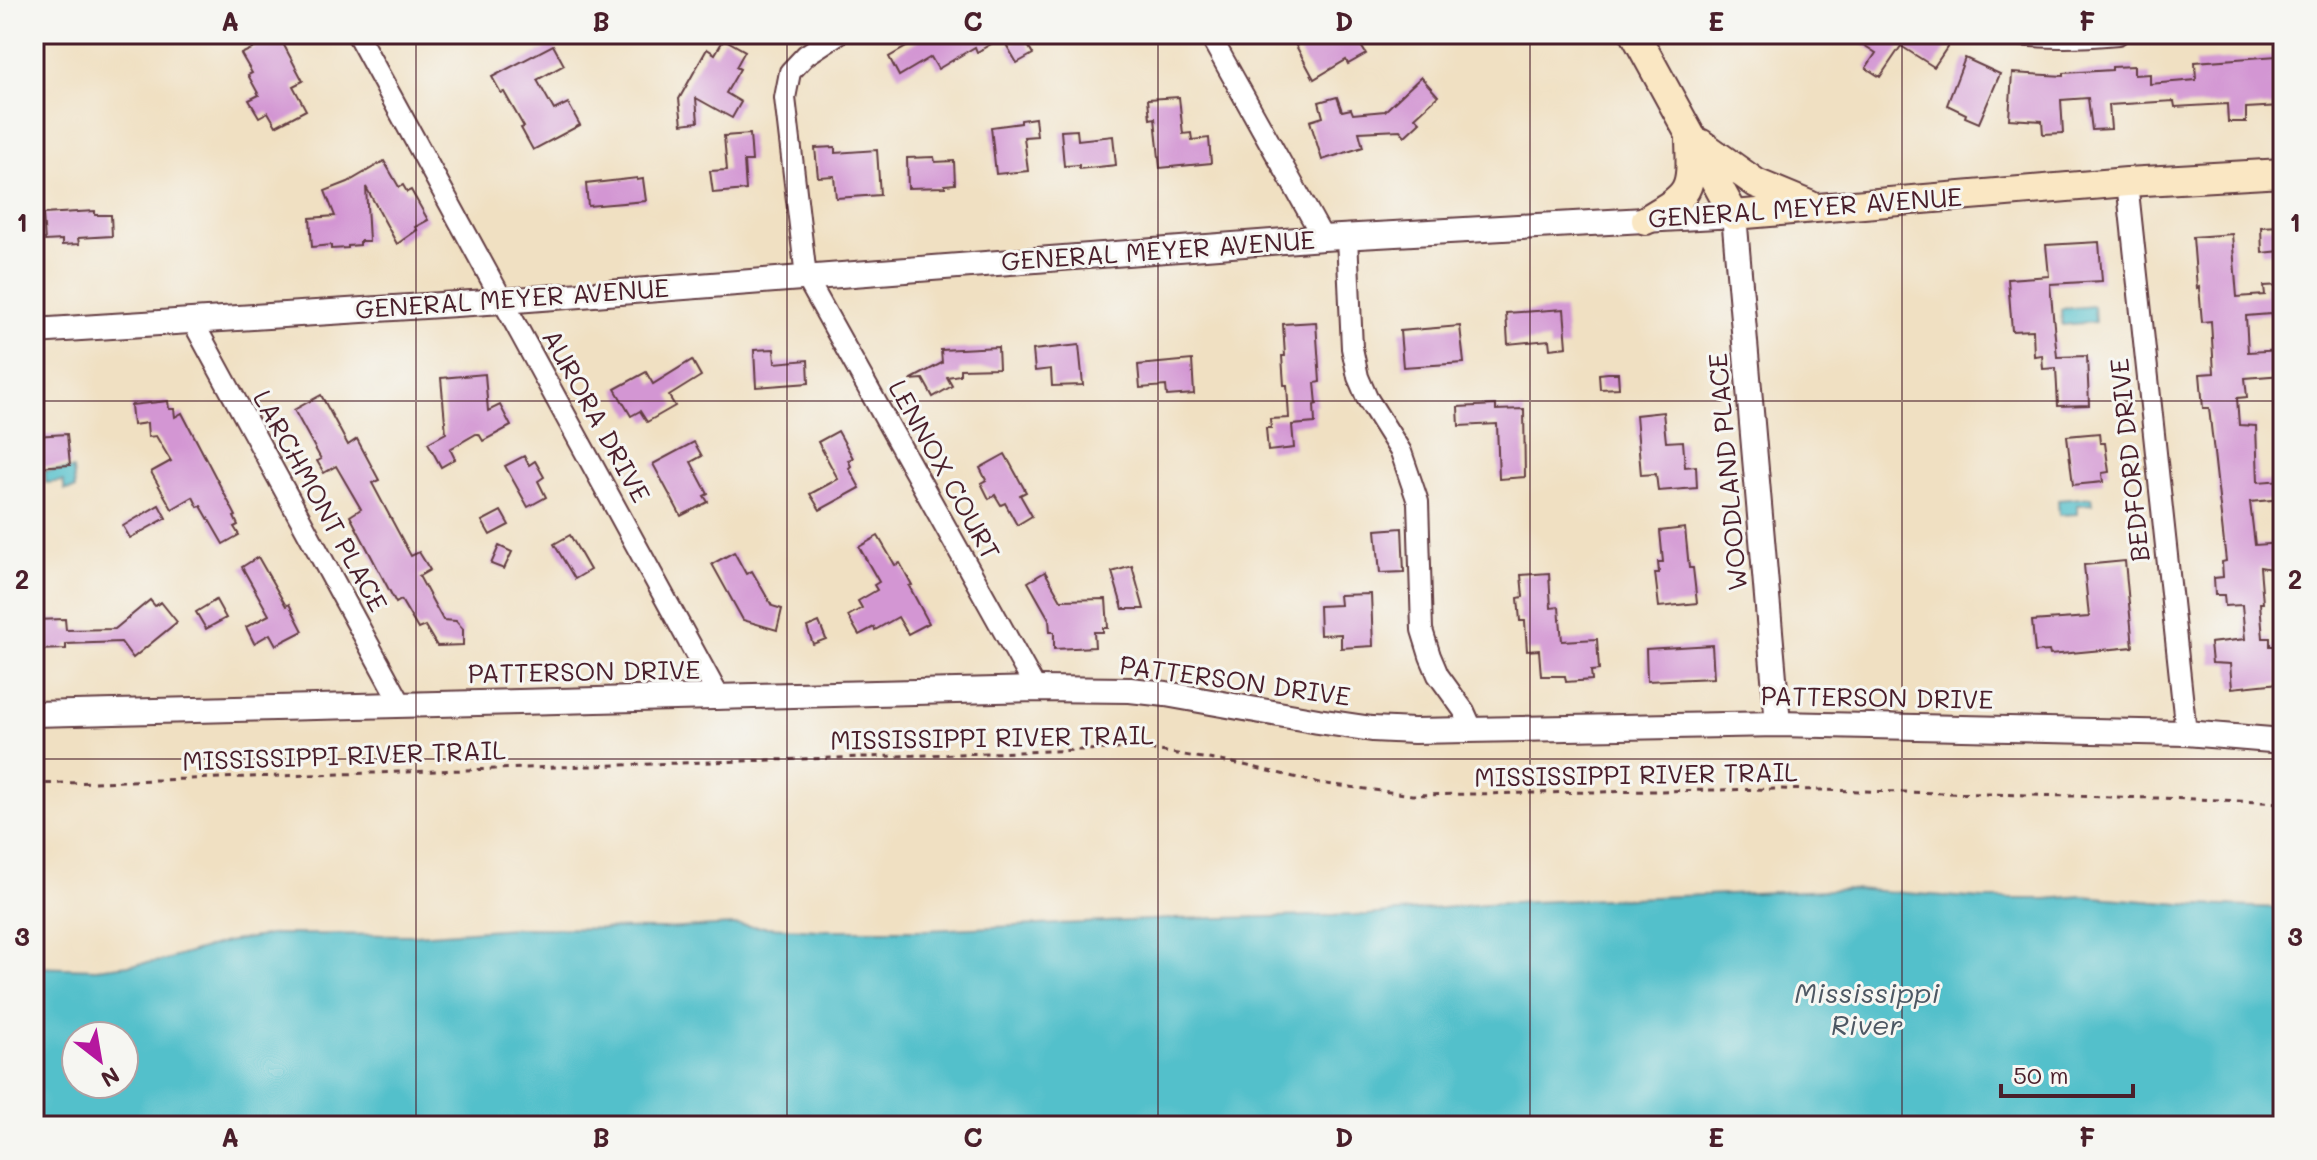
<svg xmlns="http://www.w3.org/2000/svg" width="2317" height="1160" font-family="Mali,sans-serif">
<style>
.water{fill:#53c0cb;stroke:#4e707b;stroke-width:2;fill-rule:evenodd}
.building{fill:#d396d3}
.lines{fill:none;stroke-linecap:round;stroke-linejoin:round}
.minor-casing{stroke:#633c42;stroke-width:24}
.tertiary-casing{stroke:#633c42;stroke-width:28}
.secondary-casing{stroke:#633c42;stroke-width:32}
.path{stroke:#633c42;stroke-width:3;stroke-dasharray:6 6;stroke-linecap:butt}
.minor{stroke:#fff;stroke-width:20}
.tertiary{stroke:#fff;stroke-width:24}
.secondary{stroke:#fae7c3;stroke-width:28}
.grid{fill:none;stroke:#4a1f2b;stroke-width:2;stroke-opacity:0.55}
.labels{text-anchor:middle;stroke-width:6;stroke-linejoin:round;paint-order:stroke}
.street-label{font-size:26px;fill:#4a1f2b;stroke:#f6f6f2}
.water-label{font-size:28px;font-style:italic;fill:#4d5763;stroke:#f6f6f2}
.neatline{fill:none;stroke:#4a1f2b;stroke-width:3}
.grid-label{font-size:26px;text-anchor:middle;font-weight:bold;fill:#4a1f2b}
</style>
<rect width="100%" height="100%" fill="#f6f6f2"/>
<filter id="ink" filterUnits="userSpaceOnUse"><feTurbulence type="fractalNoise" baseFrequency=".0125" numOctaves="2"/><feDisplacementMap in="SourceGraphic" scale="16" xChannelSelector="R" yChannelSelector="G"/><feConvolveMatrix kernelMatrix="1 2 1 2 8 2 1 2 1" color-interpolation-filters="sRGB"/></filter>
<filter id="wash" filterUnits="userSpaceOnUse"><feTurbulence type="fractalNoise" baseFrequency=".006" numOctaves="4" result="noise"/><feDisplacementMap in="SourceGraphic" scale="32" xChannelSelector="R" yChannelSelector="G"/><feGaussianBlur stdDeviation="1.8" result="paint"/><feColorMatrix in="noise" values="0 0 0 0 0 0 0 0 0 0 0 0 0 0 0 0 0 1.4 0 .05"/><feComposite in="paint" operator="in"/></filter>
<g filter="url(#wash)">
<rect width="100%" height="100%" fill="#f0e0c2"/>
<!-- water -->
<g class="water">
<polygon points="2094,306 2095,322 2062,325 2061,309"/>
<polygon points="73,469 75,489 65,490 63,481 46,483 45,471"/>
<polygon points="2092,497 2093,504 2077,505 2077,514 2059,515 2058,500"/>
<path d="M1854 889 1982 899H2046L2083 896 2194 905 2283 908V1126H34V967L96 969 162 961 226 942 276 934 415 935 514 928 665 929 732 925 818 930H927L1173 919 1367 915 1485 904ZM76 1036H124V1084H76Z"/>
</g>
<g id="blocks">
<!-- building -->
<g class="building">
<polygon points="266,34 278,34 303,81 293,86 306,110 276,126 268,112 259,117 249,100 259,95 248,75 252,73 241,54 256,47 253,41"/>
<polygon points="929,34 1008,34 977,52 975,47 938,69 931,57 899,76 889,57"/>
<polygon points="1313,34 1316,34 1320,41 1332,34 1354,34 1366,54 1348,64 1346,60 1314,79 1295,44"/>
<polygon points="1847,34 1929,34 1948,46 1934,67 1901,46 1880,77 1866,68 1876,53"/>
<polygon points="1023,37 1033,54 1017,63 1007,46"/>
<polygon points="724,39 745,51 736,67 740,69 726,93 741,102 732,118 696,98 698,122 682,124 679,99 707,49 715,54"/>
<polygon points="553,45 564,65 537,80 554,110 568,103 580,125 533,150 521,128 524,127 504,92 501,93 492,77"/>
<polygon points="2277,56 2281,106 2246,108 2246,122 2228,122 2227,104 2175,107 2174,101 2109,105 2111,129 2092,130 2088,98 2061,100 2063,133 2043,134 2042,121 2009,119 2012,73 2064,76 2064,73 2112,70 2112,67 2134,66 2134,75 2150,74 2150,84 2196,80 2195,62"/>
<polygon points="1965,58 2000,74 1979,123 1965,117 1966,114 1947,105"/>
<polygon points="1421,77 1438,96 1415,117 1420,122 1405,136 1400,130 1359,132 1363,147 1322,160 1310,121 1323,117 1319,102 1337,97 1342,111 1351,109 1353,114 1385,111"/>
<polygon points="1179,97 1183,134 1191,133 1192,140 1209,138 1211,163 1160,168 1155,118 1150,119 1148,99"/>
<polygon points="1035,118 1037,136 1024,137 1028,171 996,174 991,127 1021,123 1021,120"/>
<polygon points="1077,130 1078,140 1113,136 1116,165 1079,169 1079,165 1064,166 1061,131"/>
<polygon points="750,134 752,161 744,161 746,190 713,193 710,171 727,170 724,136"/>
<polygon points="835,147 835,153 877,150 880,195 836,198 834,176 818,177 815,148"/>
<polygon points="934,157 935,162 954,161 955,184 945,185 945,187 908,188 907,158"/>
<polygon points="384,161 399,187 403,185 407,192 411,190 428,220 415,227 417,230 397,244 366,187 369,241 360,241 360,245 348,246 348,248 331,249 331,245 312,247 310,218 335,216 325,191 348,182"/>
<polygon points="637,178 637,180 643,179 646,201 588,206 586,184"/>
<polygon points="95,211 95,215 111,215 112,236 78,238 79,244 62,245 62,240 45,241 43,214"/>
<polygon points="2280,226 2281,251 2262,253 2261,227"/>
<polygon points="2232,234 2237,297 2265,295 2264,286 2283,285 2283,313 2246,316 2248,352 2283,350 2283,375 2245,378 2247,397 2237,398 2239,425 2256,426 2258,482 2283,480 2283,499 2250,502 2255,545 2283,543 2283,571 2260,567 2263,603 2260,603 2263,638 2270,638 2270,646 2276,646 2279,683 2232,688 2230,664 2212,663 2210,643 2245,639 2242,605 2225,606 2224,595 2215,595 2214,578 2223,577 2222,562 2226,561 2209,408 2203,408 2200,374 2214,373 2211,321 2202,322 2199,287 2197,288 2193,237"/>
<polygon points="2099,242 2102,281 2050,284 2057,357 2087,356 2089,405 2058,406 2056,368 2043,369 2042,355 2034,356 2033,330 2012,331 2008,279 2049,276 2046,245"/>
<polygon points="1564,309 1567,347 1550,349 1549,340 1508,344 1506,313"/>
<polygon points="1316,322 1320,382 1315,383 1317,404 1314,405 1315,423 1292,425 1294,448 1268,451 1266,428 1271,428 1270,419 1289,418 1287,385 1284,385 1282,356 1285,356 1283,324"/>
<polygon points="1460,326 1464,363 1403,367 1400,331"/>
<polygon points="1079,345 1083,385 1052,386 1051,369 1035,371 1033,350"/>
<polygon points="998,347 999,368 960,369 960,375 947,377 952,386 933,397 923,379 910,380 942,363 941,350"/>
<polygon points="774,349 775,363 808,360 809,383 756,387 754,350"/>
<polygon points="692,360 701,376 669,396 675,406 647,422 640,411 631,416 615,389 646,372 653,384"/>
<polygon points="1192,360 1194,394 1167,396 1166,386 1140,388 1138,365"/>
<polygon points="1608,373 1618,373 1619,388 1600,389 1599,374"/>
<polygon points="485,374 488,411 500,405 511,426 483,441 479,434 476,434 450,449 455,459 441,467 428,443 446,433 441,378"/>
<polygon points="321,395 348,445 357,439 379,480 372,483 411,556 419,552 430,570 419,576 443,620 456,621 463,629 463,645 437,646 425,626 418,629 401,600 396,603 350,516 361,509 336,466 324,473 317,461 321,459 294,410"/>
<polygon points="168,401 169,409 174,409 175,417 182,413 236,516 234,517 238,525 234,527 239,535 223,544 201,506 198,507 193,497 172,509 151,472 171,461 156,436 148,437 147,423 133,425 131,405"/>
<polygon points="1496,405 1496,410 1524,409 1525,477 1499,479 1497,424 1459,426 1458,407"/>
<polygon points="1663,412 1666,442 1683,441 1685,467 1696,466 1697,488 1658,491 1656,474 1641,475 1636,415"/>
<polygon points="838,431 853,458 848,460 851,466 849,468 860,488 820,510 810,494 838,479 818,442"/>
<polygon points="2099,433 2100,443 2105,443 2109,472 2102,473 2103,482 2073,485 2067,436"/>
<polygon points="67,434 70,465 34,467 34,436"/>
<polygon points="694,442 702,456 691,462 708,494 704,496 708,502 681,516 653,464"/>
<polygon points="1005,454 1026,492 1020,495 1032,516 1017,525 1005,503 1001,505 995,495 989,499 981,483 986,480 980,468"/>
<polygon points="524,456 529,465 535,461 544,477 538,481 546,497 528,507 505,466"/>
<polygon points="159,505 166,518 130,538 123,526"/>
<polygon points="501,511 509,525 490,535 482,521"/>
<polygon points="1402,528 1404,572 1380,573 1376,530"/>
<polygon points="1685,528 1689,568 1693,568 1697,603 1659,607 1655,573 1659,573 1658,562 1663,562 1660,531"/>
<polygon points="570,535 590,570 575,579 554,544"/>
<polygon points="878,536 895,565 900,563 912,585 909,586 929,623 908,634 898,617 875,630 874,627 859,635 848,616 862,608 858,601 877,590 874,585 879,582 859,547"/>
<polygon points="499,546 512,552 504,569 491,564"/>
<polygon points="734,552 746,574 752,571 772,606 782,609 777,630 743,620 712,564"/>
<polygon points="258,557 286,606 289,604 303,631 276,645 270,634 254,643 246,627 269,615 242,567"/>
<polygon points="2125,561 2133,647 2050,655 2049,651 2035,652 2032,621 2089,617 2084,565"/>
<polygon points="1132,566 1144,609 1123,609 1112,572"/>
<polygon points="1045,572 1061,600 1106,599 1108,628 1103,628 1103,632 1094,632 1095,647 1054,649 1054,632 1050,632 1049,619 1028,582"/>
<polygon points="1549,573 1551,608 1559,607 1562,641 1597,639 1599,670 1591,671 1592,680 1566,682 1565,676 1541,676 1539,650 1527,651 1525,621 1520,621 1518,598 1523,597 1521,575"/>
<polygon points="1371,594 1373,646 1341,648 1341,634 1320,635 1319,606 1340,605 1339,595"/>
<polygon points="150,600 155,606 161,602 177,622 133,658 121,642 66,644 66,649 34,650 34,620 65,619 66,630 115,629"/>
<polygon points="216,600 226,618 206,629 196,612"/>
<polygon points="819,622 826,639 813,644 807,627"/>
<polygon points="1712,645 1714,678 1647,681 1646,649"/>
</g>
</g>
</g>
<g filter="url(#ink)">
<use href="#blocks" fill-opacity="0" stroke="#633c42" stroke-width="2"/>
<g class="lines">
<!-- minor casing -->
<g class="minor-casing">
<g id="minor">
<polyline points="357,34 719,697"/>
<polyline points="838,34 806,55 790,72 785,98 806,277 1036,689"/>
<polyline points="1209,34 1323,238"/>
<path d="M2012 34C2048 39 2082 37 2118 34"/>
<polyline points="2127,182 2186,733"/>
<polyline points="1347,237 1352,348 1358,377 1367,398 1401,452 1418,502 1422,630 1430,656 1438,675 1464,711 1473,731"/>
<polyline points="193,322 401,704"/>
</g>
</g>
<!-- tertiary casing -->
<g class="tertiary-casing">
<g id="tertiary">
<polyline points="34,331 503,301 1323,238 1734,215 1778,724"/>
<polyline points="34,714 1036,689 1130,690 1166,694 1318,721 1372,729 1414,731 1778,724 2186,733 2283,741"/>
</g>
</g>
<!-- secondary casing -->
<g class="secondary-casing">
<g id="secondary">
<polyline points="1635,34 1734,215 2127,182 2283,173"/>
<polyline points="1700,143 1756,183 1809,205"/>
<path d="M1646 220C1691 193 1692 192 1690 140"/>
</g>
</g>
<!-- path -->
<polyline class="path" points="34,784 1142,748 1244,765 1319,783 1412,795 1777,789 2196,799 2283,803"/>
<!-- minor -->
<use href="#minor" class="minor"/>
<!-- tertiary -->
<use href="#tertiary" class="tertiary"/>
<!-- secondary -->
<use href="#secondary" class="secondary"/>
</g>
</g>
<!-- grid -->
<path class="grid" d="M416 34V1126M787 34V1126M1158 34V1126M1530 34V1126M1902 34V1126M34 401H2283M34 759H2283"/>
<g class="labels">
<!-- street labels -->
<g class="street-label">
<text transform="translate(1805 208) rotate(-4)" y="9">GENERAL MEYER AVENUE</text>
<text transform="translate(1158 251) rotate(-4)" y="9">GENERAL MEYER AVENUE</text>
<text transform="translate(512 299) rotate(-4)" y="9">GENERAL MEYER AVENUE</text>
<text transform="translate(596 416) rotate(61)" y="9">AURORA DRIVE</text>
<text transform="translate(2130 460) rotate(-96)" y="9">BEDFORD DRIVE</text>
<text transform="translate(944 470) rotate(61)" y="9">LENNOX COURT</text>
<text transform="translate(1728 472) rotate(-95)" y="9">WOODLAND PLACE</text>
<text transform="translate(320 501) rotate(61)" y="9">LARCHMONT PLACE</text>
<text transform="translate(584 672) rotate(-1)" y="9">PATTERSON DRIVE</text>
<text transform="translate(1235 681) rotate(8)" y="9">PATTERSON DRIVE</text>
<text transform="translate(1877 698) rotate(1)" y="9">PATTERSON DRIVE</text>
<text transform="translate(992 738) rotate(-1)" y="9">MISSISSIPPI RIVER TRAIL</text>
<text transform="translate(344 756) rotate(-2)" y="9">MISSISSIPPI RIVER TRAIL</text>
<text transform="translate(1636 775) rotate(-1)" y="9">MISSISSIPPI RIVER TRAIL</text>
</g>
<!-- water labels -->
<g class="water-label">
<text x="1867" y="1003">Mississippi<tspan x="1867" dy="32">River</tspan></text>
</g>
</g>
<!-- margin -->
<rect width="2317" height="1160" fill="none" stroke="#f6f6f2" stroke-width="88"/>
<!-- north arrow -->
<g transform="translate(100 1060) rotate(149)"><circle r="38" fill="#f6f6f2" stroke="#b1a0a2" stroke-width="2"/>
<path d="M0-6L14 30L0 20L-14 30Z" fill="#b5179e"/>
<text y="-12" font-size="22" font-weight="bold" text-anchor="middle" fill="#4a1f2b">N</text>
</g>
<!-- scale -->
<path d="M2001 1084v12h132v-12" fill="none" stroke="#4a1f2b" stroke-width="4"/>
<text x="2013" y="1084" font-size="24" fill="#4a1f2b" stroke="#f6f6f2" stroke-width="6" paint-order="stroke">50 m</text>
<rect x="44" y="44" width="2229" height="1072" class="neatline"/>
<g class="grid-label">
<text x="230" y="31">A</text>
<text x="601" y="31">B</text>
<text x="973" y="31">C</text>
<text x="1344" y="31">D</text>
<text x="1716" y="31">E</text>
<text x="2087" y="31">F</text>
<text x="22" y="232">1</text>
<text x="2295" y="232">1</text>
<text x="22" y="589">2</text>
<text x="2295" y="589">2</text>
<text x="22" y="946">3</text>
<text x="2295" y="946">3</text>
<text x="230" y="1147">A</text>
<text x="601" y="1147">B</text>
<text x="973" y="1147">C</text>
<text x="1344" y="1147">D</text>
<text x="1716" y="1147">E</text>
<text x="2087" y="1147">F</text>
</g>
</svg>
